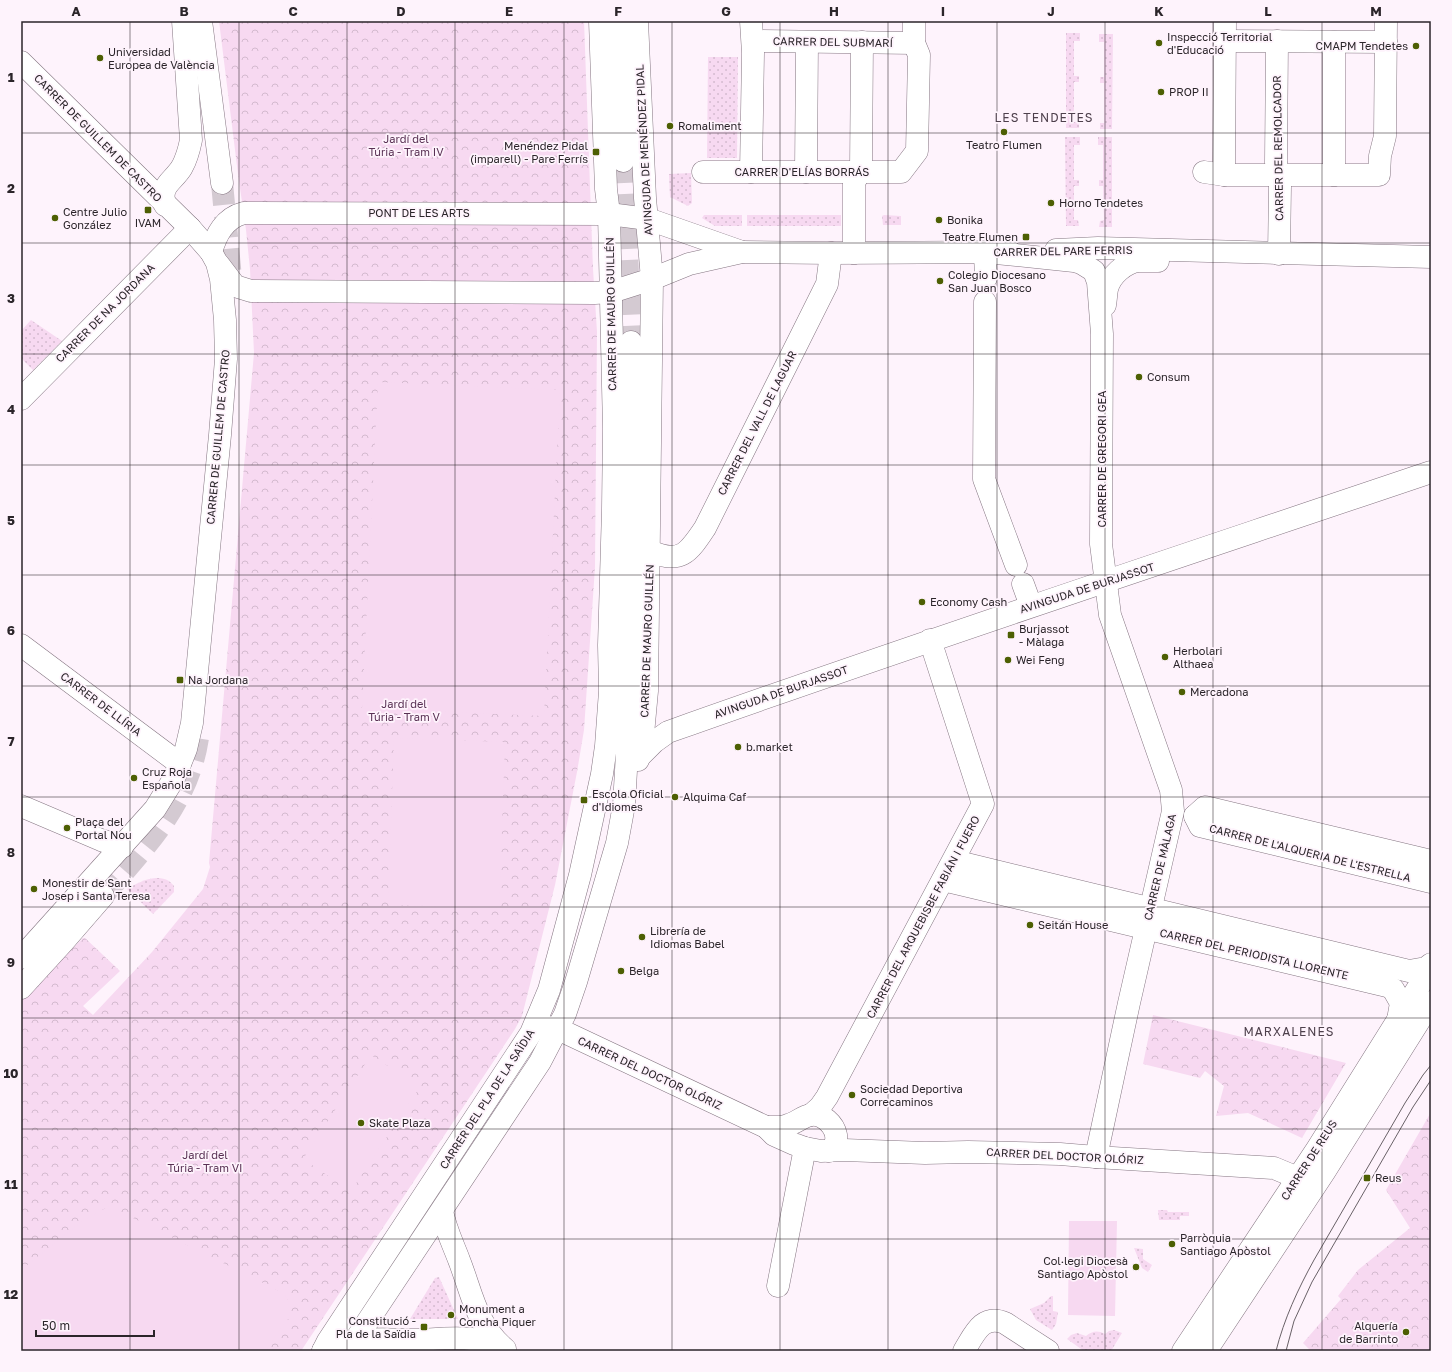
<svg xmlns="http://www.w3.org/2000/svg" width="1452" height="1372" font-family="'Golos Text',sans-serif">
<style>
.grass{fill:url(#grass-dots)}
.forest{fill:url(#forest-crowns)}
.pitch{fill:#f7d9f1}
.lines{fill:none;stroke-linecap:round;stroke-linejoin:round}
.major-tunnel{stroke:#d4cad2;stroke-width:22;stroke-dasharray:22 11;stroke-linecap:butt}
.minor-casing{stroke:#857682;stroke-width:23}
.major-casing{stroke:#857682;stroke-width:23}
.minor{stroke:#fff;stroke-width:22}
.major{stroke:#fff;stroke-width:22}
.tram{stroke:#696167;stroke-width:1}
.grid{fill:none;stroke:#2b252a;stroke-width:1;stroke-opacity:0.55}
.poi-dot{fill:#4d5f03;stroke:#fef3fc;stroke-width:1.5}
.labels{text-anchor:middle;stroke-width:3.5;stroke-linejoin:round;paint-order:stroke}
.poi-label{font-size:11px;fill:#2b252a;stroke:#fef3fc;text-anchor:start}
.street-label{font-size:11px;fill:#2b252a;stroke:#fef3fc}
.park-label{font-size:11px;fill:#593154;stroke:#fef3fc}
.neighbourhood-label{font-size:12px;letter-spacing:1px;fill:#4e404c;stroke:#fef3fc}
.neatline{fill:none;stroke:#2b252a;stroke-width:1.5}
.grid-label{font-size:13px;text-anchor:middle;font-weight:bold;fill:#2b252a}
</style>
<defs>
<pattern id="grass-dots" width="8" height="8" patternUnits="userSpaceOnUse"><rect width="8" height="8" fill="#f7d9f1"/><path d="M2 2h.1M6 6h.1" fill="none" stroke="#d4bacf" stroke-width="1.8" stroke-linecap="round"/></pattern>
<pattern id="forest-crowns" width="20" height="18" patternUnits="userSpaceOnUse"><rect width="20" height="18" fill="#f7d9f1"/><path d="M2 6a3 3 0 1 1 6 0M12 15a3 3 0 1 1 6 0" fill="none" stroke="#d4bacf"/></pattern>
</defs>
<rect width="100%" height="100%" fill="#fef3fc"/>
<!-- grass -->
<g class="grass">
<polygon points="1066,33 1080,33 1080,41 1074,41 1074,76 1079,76 1079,82 1074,82 1074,122 1079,122 1079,128 1066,128"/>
<polygon points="1099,34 1113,34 1112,129 1100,129 1100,123 1104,123 1104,83 1100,83 1100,77 1104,77 1104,42 1099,42"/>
<polygon points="708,57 738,57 737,158 707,158"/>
<polygon points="1065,137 1080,137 1080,145 1074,145 1074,180 1079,180 1079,186 1074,186 1074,220 1078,220 1079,226 1066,226"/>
<polygon points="1098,137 1112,137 1112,227 1099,227 1100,221 1104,220 1103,186 1099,186 1099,180 1103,180 1103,145 1098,145"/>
<polygon points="691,173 692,203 688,206 670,197 669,174"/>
<polygon points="704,215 742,215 742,226 715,226 702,218"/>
<rect x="747" y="215" width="94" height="11"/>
<polygon points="884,215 901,216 901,225 883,225 882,216"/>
<polygon points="31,320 62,341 33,370 21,358 21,331"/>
<path d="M156 878C165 878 169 880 174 886V892L153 914 127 889C137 883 145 879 156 878Z"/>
<polygon points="1158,1210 1167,1210 1168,1212 1189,1212 1189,1216 1180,1216 1180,1220 1159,1220"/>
<polygon points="1134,1248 1143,1249 1143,1259 1152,1265 1148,1272 1142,1268"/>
<polygon points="439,1277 458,1319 410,1319 435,1278"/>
<polygon points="1051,1296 1053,1296 1053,1311 1058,1312 1056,1324 1052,1330 1036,1320 1030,1309 1044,1303"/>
<path d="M1114 1330 1122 1333 1111 1351H1084L1067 1339 1071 1335 1077 1333 1086 1336C1092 1331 1098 1330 1105 1334L1109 1331Z"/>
</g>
<!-- forest -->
<g class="forest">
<polygon points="219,21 584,21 593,269 597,332 595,567 584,730 577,772 555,885 522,1016 515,1029 301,1351 21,1351 21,1000 83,938 85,938 120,971 83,1006 93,1015 152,952 203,889 210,867 209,863 254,353 250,269 246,230 238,174"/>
<polygon points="1153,1015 1346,1063 1302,1138 1248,1113 1216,1116 1224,1086 1205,1071 1200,1078 1143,1064"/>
<polygon points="1431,1112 1431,1351 1307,1351 1309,1349 1303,1343 1341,1299 1338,1296 1358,1270 1410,1228 1386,1190"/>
</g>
<!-- pitch -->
<g class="pitch">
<polygon points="378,382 560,390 544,716 362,708"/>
<polygon points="394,738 505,742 499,908 388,905"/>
<polygon points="371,1055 420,1087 351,1191 303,1159"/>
<polygon points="109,1206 283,1293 291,1304 288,1319 265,1351 21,1351 21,1270 81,1222"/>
<polygon points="1069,1221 1117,1221 1115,1316 1068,1315"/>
</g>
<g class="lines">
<!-- major-tunnel -->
<g class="major-tunnel">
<polyline points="623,161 631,342"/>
<polyline points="222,183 232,289"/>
<path d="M103 896C147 844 191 802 199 730"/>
</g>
<!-- minor casing -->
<g class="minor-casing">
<g id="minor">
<polyline points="751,21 753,53 751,172"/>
<polyline points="753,41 914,43"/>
<polyline points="1225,41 1386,42"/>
<polyline points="1277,41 1276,162 1280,186 1279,254"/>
<polyline points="1334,42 1334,175"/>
<polyline points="703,172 901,172 917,151 919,55 914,43 914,21"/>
<polyline points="806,172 807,42"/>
<polyline points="1204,172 1224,175 1379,175 1380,156 1385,136 1386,21"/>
<polyline points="1224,175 1225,21"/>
<path d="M165 205C159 185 173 182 182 167 187 158 189 150 191 140L183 21"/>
<polyline points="648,219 742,252"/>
<polyline points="1056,250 1098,248 1431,257"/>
<polyline points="854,253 854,182 861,171 862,42"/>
<polyline points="985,253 986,278"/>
<polyline points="996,253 1074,261 1081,263 1094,271 1098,282 1102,334 1101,544 1110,615 1171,790 1173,811 1129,1003 1096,1157"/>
<polyline points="652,279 689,264 742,252 831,253 1010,252"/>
<polyline points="985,302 984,479 1016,565"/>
<path d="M1105 305C1106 300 1106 294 1107 289 1110 276 1125 262 1139 261 1145 261 1152 261 1158 261"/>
<polyline points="21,399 190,228"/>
<path d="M650 551C681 565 689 552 705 528L827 284 831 253"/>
<polyline points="1023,584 1031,606"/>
<polyline points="21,645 180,764"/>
<polyline points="21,806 101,840 122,847"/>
<polyline points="1195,816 1200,826 1431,882"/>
<polyline points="1195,816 1205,807 1431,861"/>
<polyline points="954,861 1409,971 1426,968 1431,964"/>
<polyline points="943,880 1387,986 1393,989 1401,1003 1398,1020"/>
<polyline points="539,1028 543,1026 558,1029 766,1127 774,1135 794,1144 805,1148 821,1151 844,1150 925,1153 968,1152 1060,1154 1096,1157 1274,1168 1298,1178"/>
<polyline points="811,1115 820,1107 827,1097 983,804 930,640"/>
<path d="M766 1127C773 1127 781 1128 788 1125 796 1123 803 1116 811 1115 822 1113 834 1124 836 1135 837 1142 835 1147 829 1151"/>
<polyline points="778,1286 805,1148"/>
<polyline points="323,1351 328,1341 531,1033 549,990 580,875 602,774 606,746 610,691 609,645 613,509 614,428 609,214 606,189 600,21"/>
<path d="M964 1351C974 1335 982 1313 1005 1323L1048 1351"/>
<polyline points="1183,1351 1317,1149 1431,967"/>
<polyline points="1206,1351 1325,1171 1431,1002"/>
</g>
</g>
<!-- major casing -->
<g class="major-casing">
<g id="major">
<polyline points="201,21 222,183"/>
<polyline points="617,21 623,161"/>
<polyline points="637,21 645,198 652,279 647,691 642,745 638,760"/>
<polyline points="21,62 190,228 211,252 217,263 221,279 225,320 226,359 220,435 192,723 186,749 180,764 173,780 155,809 21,958"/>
<path d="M211 252C216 235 224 218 244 213L609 214 648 219"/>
<polyline points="219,265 235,286 251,291 595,293 611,292 652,279"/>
<path d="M639 757 654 742 668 732C921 642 1176 558 1431 472"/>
<polyline points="21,988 64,941 103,896"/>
<path d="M442 1211C445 1228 453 1244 459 1260 472 1293 476 1325 505 1349"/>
<path d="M323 1351C352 1335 387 1340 419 1340 436 1339 455 1337 472 1339 482 1341 491 1346 500 1351"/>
<polyline points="348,1351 540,1062 565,1014 576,982 617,843 624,805 627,753 627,691 632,457 631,342"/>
</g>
</g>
<!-- minor -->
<use href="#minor" class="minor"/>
<!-- major -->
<use href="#major" class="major"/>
<!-- tram -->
<g class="tram">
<path d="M1276 1351C1284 1319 1298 1289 1314 1260L1405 1103 1423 1075 1431 1065"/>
<polyline points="1286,1351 1294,1321 1312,1282 1413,1107 1431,1080"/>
</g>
</g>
<!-- grid -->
<path class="grid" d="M130 21V1351M239 21V1351M347 21V1351M455 21V1351M564 21V1351M672 21V1351M780 21V1351M888 21V1351M997 21V1351M1105 21V1351M1213 21V1351M1322 21V1351M21 133H1431M21 243H1431M21 354H1431M21 465H1431M21 575H1431M21 686H1431M21 797H1431M21 907H1431M21 1018H1431M21 1129H1431M21 1239H1431"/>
<!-- markers -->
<g class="poi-dot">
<circle cx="1159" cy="43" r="4"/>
<circle cx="1416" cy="46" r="4"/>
<circle cx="100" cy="58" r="4"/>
<circle cx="1161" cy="92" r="4"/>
<circle cx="670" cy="126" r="4"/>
<circle cx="1004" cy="132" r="4"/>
<rect x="592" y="148" width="8" height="8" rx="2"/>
<circle cx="1051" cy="203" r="4"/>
<rect x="144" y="206" width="8" height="8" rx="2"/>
<circle cx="55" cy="218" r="4"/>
<circle cx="939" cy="220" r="4"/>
<rect x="1022" y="233" width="8" height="8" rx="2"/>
<circle cx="940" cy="281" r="4"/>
<circle cx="1139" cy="377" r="4"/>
<circle cx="922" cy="602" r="4"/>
<rect x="1007" y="631" width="8" height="8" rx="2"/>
<circle cx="1165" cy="657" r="4"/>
<circle cx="1008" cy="660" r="4"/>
<rect x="176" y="676" width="8" height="8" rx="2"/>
<circle cx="1182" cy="692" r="4"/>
<circle cx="738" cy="747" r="4"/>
<circle cx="134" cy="778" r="4"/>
<circle cx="675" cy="797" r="4"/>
<rect x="580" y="796" width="8" height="8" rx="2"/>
<circle cx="67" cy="828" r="4"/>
<circle cx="34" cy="889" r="4"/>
<circle cx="1030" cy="925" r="4"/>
<circle cx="642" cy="937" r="4"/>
<circle cx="621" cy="971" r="4"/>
<circle cx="852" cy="1095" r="4"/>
<circle cx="361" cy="1123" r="4"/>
<rect x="1363" y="1174" width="8" height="8" rx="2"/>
<circle cx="1172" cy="1244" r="4"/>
<circle cx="1136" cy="1267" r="4"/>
<circle cx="451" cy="1315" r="4"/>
<rect x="420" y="1323" width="8" height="8" rx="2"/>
<circle cx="1406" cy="1332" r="4"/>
</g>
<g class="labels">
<!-- poi labels -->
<g class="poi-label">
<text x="1167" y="41">Inspecció Territorial<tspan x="1167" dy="13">d'Educació</tspan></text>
<text x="1408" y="50" text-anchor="end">CMAPM Tendetes</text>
<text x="108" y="56">Universidad<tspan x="108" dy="13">Europea de València</tspan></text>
<text x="1169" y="96">PROP II</text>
<text x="678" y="130">Romaliment</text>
<text x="1004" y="149" text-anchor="middle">Teatro Flumen</text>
<text x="588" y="150" text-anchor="end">Menéndez Pidal<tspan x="588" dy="13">(imparell) - Pare Ferrís</tspan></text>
<text x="1059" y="207">Horno Tendetes</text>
<text x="63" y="216">Centre Julio<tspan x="63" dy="13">González</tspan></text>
<text x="947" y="224">Bonika</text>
<text x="148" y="227" text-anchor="middle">IVAM</text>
<text x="1018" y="241" text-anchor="end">Teatre Flumen</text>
<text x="948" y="279">Colegio Diocesano<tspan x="948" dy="13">San Juan Bosco</tspan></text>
<text x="1147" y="381">Consum</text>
<text x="930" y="606">Economy Cash</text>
<text x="1019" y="633">Burjassot<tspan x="1019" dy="13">- Màlaga</tspan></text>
<text x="1173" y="655">Herbolari<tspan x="1173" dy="13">Althaea</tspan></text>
<text x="1016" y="664">Wei Feng</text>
<text x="188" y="684">Na Jordana</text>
<text x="1190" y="696">Mercadona</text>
<text x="746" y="751">b.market</text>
<text x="142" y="776">Cruz Roja<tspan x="142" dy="13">Española</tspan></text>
<text x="592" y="798">Escola Oficial<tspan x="592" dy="13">d'Idiomes</tspan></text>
<text x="683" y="801">Alquima Caf</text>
<text x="75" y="826">Plaça del<tspan x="75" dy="13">Portal Nou</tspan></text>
<text x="42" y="887">Monestir de Sant<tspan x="42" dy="13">Josep i Santa Teresa</tspan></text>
<text x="1038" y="929">Seitán House</text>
<text x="650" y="935">Librería de<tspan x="650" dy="13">Idiomas Babel</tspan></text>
<text x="629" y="975">Belga</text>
<text x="860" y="1093">Sociedad Deportiva<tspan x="860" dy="13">Correcaminos</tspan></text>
<text x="369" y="1127">Skate Plaza</text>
<text x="1375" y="1182">Reus</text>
<text x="1180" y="1242">Parròquia<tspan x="1180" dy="13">Santiago Apòstol</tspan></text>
<text x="1128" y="1265" text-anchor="end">Col·legi Diocesà<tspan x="1128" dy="13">Santiago Apòstol</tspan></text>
<text x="459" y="1313">Monument a<tspan x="459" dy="13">Concha Piquer</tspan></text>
<text x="416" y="1325" text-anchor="end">Constitució -<tspan x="416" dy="13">Pla de la Saïdia</tspan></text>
<text x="1398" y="1330" text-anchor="end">Alquería<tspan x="1398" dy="13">de Barrinto</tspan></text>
</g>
<!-- street labels -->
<g class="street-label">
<text transform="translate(833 42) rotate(1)" y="4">CARRER DEL SUBMARÍ</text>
<text transform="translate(98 138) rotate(45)" y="4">CARRER DE GUILLEM DE CASTRO</text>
<text transform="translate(1278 148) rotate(-91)" y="4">CARRER DEL REMOLCADOR</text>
<text transform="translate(644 150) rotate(-93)" y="4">AVINGUDA DE MENÉNDEZ PIDAL</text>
<text x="802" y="176">CARRER D'ELÍAS BORRÁS</text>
<text x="419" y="217">PONT DE LES ARTS</text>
<text transform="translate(1063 251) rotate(-1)" y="4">CARRER DEL PARE FERRIS</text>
<text transform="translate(105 313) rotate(-45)" y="4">CARRER DE NA JORDANA</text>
<text transform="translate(611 314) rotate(-91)" y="4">CARRER DE MAURO GUILLÉN</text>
<text transform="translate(757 423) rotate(-63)" y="4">CARRER DEL VALL DE LAGUAR</text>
<text transform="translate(218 437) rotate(-85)" y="4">CARRER DE GUILLEM DE CASTRO</text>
<text transform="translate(1102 459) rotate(-90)" y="4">CARRER DE GREGORI GEA</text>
<text transform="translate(1087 588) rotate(-18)" y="4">AVINGUDA DE BURJASSOT</text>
<text transform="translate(647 641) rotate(-88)" y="4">CARRER DE MAURO GUILLÉN</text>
<text transform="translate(781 692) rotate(-19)" y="4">AVINGUDA DE BURJASSOT</text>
<text transform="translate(101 704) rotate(37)" y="4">CARRER DE LLÍRIA</text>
<text transform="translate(1310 853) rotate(14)" y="4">CARRER DE L'ALQUERIA DE L'ESTRELLA</text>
<text transform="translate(1160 867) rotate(-77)" y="4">CARRER DE MÀLAGA</text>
<text transform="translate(923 917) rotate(-62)" y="4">CARRER DEL ARQUEBISBE FABIÁN I FUERO</text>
<text transform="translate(1254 954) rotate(13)" y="4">CARRER DEL PERIODISTA LLORENTE</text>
<text transform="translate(650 1073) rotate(25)" y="4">CARRER DEL DOCTOR OLÓRIZ</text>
<text transform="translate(487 1099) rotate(-57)" y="4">CARRER DEL PLA DE LA SAÏDIA</text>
<text transform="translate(1065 1156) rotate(3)" y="4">CARRER DEL DOCTOR OLÓRIZ</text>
<text transform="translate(1309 1160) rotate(-57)" y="4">CARRER DE REUS</text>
</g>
<!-- park labels -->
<g class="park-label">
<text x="406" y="143">Jardí del<tspan x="406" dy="13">Túria - Tram IV</tspan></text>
<text x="404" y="708">Jardí del<tspan x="404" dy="13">Túria - Tram V</tspan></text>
<text x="205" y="1159">Jardí del<tspan x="205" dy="13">Túria - Tram VI</tspan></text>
</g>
<!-- neighbourhood labels -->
<g class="neighbourhood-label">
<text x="1044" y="122">LES TENDETES</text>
<text x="1289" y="1036">MARXALENES</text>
</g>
</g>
<!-- border -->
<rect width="1452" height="1372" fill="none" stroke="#fef3fc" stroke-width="44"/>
<!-- scale -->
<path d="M36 1330v6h118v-6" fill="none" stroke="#2b252a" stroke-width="2"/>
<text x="42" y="1330" font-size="12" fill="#2b252a" stroke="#fef3fc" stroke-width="3" paint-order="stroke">50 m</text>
<rect x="22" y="22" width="1408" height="1328" class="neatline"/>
<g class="grid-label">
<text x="76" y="16">A</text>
<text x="184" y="16">B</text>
<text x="293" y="16">C</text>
<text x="401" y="16">D</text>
<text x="509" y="16">E</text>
<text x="618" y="16">F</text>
<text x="726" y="16">G</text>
<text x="834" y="16">H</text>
<text x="943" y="16">I</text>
<text x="1051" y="16">J</text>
<text x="1159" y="16">K</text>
<text x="1268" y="16">L</text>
<text x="1376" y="16">M</text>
<text x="11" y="82">1</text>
<text x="11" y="193">2</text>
<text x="11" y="303">3</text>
<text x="11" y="414">4</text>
<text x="11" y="525">5</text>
<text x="11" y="635">6</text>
<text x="11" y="746">7</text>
<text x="11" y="857">8</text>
<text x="11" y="967">9</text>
<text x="11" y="1078">10</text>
<text x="11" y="1189">11</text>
<text x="11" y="1299">12</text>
</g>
</svg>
